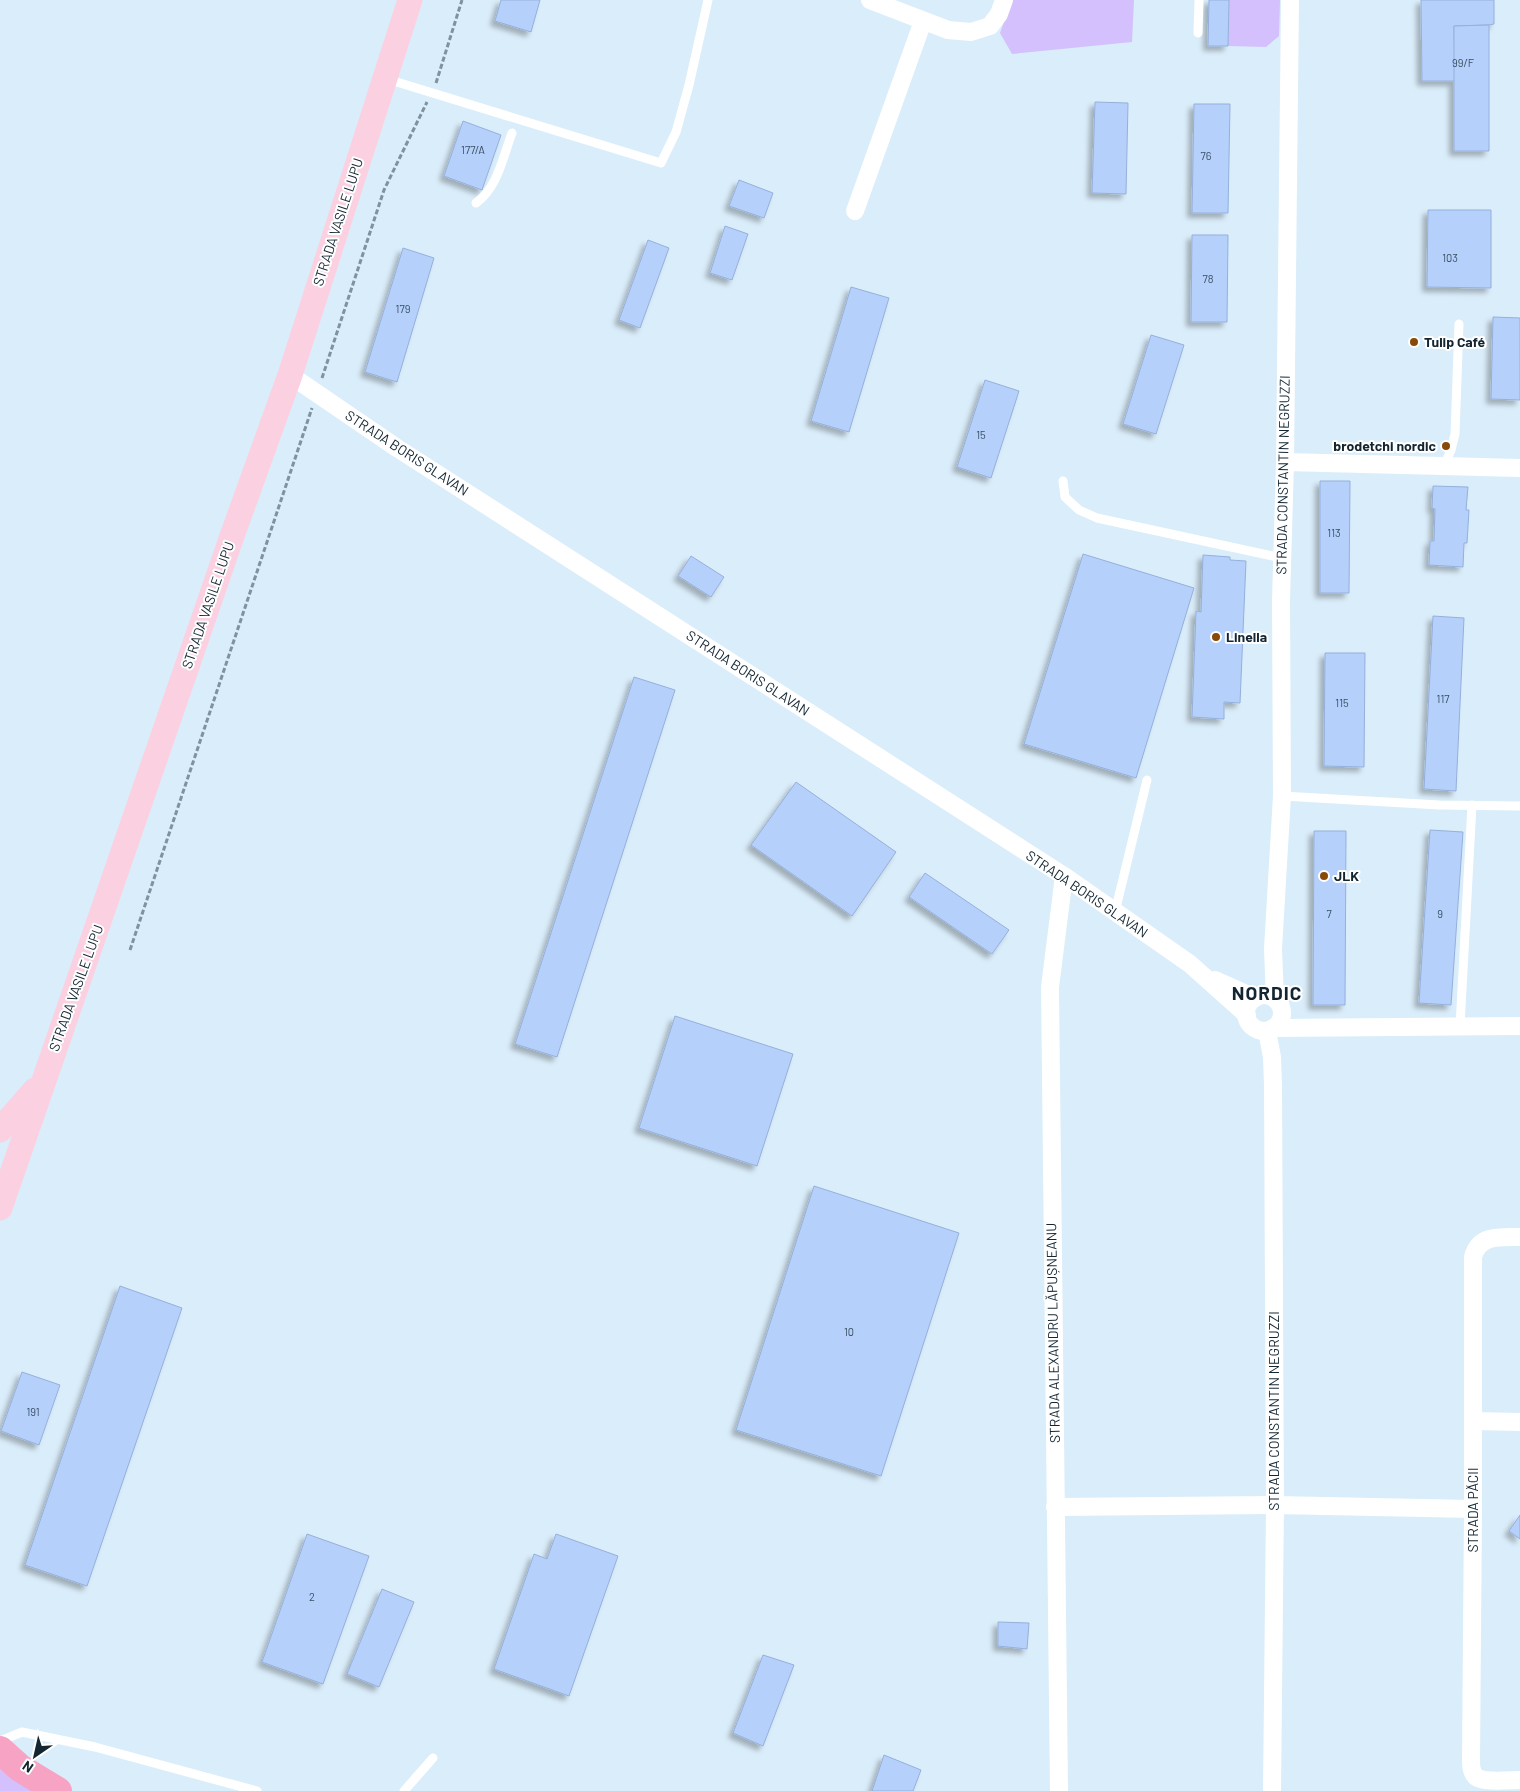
<svg xmlns="http://www.w3.org/2000/svg" width="1520" height="1791" font-family="Barlow,sans-serif">
<style>
.green{fill:#d3c0fc}
.building{fill:#b4d0fb;stroke:#95b0da;filter:url(#shadow)}
.lines{fill:none;stroke-linecap:round;stroke-linejoin:round}
.path{stroke:#7f929f;stroke-width:3;stroke-dasharray:5 2.5;stroke-linecap:butt}
.lane{stroke:#fff;stroke-width:9}
.street{stroke:#fff;stroke-width:18}
.secondary{stroke:#fbd1e1;stroke-width:25}
.primary{stroke:#f7a3c3;stroke-width:28}
.poi-dot{fill:#874a08;stroke:#fff;stroke-width:2}
.labels{text-anchor:middle;stroke-width:4;stroke-linejoin:round;paint-order:stroke}
.number-label{font-size:11px;fill:#3a5064}
.street-label{font-size:14px;fill:#122531;stroke:#fff}
.poi-label{font-size:14px;font-weight:bold;fill:#122531;stroke:#fff;text-anchor:start}
.district-label{font-size:19px;font-weight:bold;letter-spacing:1px;fill:#122531;stroke:#fff}
</style>
<defs>
<filter id="shadow"><feDropShadow dx="-4.5" dy="4.5" stdDeviation="2.5" flood-color="#0004"/></filter>
</defs>
<rect width="100%" height="100%" fill="#daedfa"/>
<!-- green -->
<g class="green">
<polygon points="1012,0 1134,0 1132,42 1012,54 1000,33"/>
<polygon points="1229,0 1280,0 1279,36 1266,47 1228,46"/>
<polygon points="0,1763 36,1791 0,1791"/>
</g>
<!-- building -->
<g class="building">
<polygon points="501,0 540,0 531,32 495,21"/>
<polygon points="1209,0 1229,0 1228,46 1208,46"/>
<polygon points="1421,0 1494,0 1494,24 1489,25 1454,26 1455,81 1422,81"/>
<polygon points="1489,25 1489,151 1454,151 1454,26"/>
<polygon points="1095,102 1128,103 1126,194 1092,193"/>
<polygon points="1194,104 1230,104 1228,213 1192,213"/>
<polygon points="463,121 501,135 482,190 444,176"/>
<polygon points="739,180 773,193 764,218 729,206"/>
<polygon points="1428,210 1491,210 1491,288 1427,287"/>
<polygon points="725,226 748,234 732,280 710,273"/>
<polygon points="1192,235 1228,235 1227,322 1191,322"/>
<polygon points="648,240 669,248 640,328 619,320"/>
<polygon points="403,248 434,258 397,382 365,372"/>
<polygon points="851,287 889,298 849,432 811,421"/>
<polygon points="1493,317 1520,318 1520,400 1491,399"/>
<polygon points="1151,335 1184,345 1156,434 1123,424"/>
<polygon points="985,380 1019,391 991,478 957,467"/>
<polygon points="1320,481 1350,481 1349,593 1320,593"/>
<polygon points="1433,486 1468,487 1466,510 1469,510 1467,543 1464,543 1463,567 1429,565 1430,541 1434,541 1435,509 1432,508"/>
<polygon points="1083,554 1194,588 1136,778 1024,744"/>
<polygon points="1203,555 1230,557 1230,560 1246,561 1240,703 1224,702 1224,719 1192,717 1196,611 1201,612"/>
<polygon points="691,556 724,577 711,597 678,576"/>
<polygon points="1433,616 1464,618 1456,791 1424,789"/>
<polygon points="1325,653 1365,653 1364,767 1324,766"/>
<polygon points="634,677 675,690 557,1057 515,1044"/>
<polygon points="796,782 896,852 852,916 751,845"/>
<polygon points="1430,830 1463,832 1451,1005 1419,1003"/>
<polygon points="1314,831 1346,831 1345,1005 1313,1005"/>
<polygon points="925,873 1009,930 992,954 909,897"/>
<polygon points="675,1016 793,1054 757,1166 639,1128"/>
<polygon points="814,1186 959,1233 881,1476 736,1430"/>
<polygon points="120,1286 182,1308 87,1586 25,1565"/>
<polygon points="22,1372 60,1385 39,1445 1,1431"/>
<polygon points="1520,1515 1520,1539 1509,1531"/>
<polygon points="307,1534 369,1556 323,1684 262,1662"/>
<polygon points="556,1534 618,1556 569,1696 494,1669 534,1554 547,1559"/>
<polygon points="382,1589 414,1602 379,1687 347,1674"/>
<polygon points="998,1622 1029,1623 1027,1649 998,1646"/>
<polygon points="763,1655 794,1665 763,1746 733,1733"/>
<polygon points="884,1755 921,1770 913,1791 872,1791"/>
</g>
<g class="lines">
<!-- path -->
<g class="path">
<polyline points="436,83 462,0"/>
<polyline points="322,378 384,190 427,102"/>
<polyline points="130,950 312,408"/>
</g>
<!-- lane -->
<g class="lane">
<polyline points="1198,33 1199,0"/>
<polyline points="387,79 661,163 676,132 689,85 708,0"/>
<path d="M476 203C498 187 503 157 512 133"/>
<polyline points="1444,466 1451,450 1455,434 1459,324"/>
<polyline points="1063,481 1065,497 1079,510 1097,518 1282,558"/>
<polyline points="1282,796 1439,805 1520,806"/>
<polyline points="1115,912 1147,780"/>
<polyline points="1460,1026 1472,805"/>
<polyline points="0,1741 22,1732 95,1747 257,1791"/>
<polyline points="404,1791 433,1758"/>
</g>
<!-- street -->
<g class="street">
<polyline points="870,0 948,30 971,32 990,26 999,14 1004,0"/>
<polyline points="855,211 923,21"/>
<polyline points="290,375 397,448 1064,876 1190,964 1247,1015"/>
<polyline points="1285,462 1520,468"/>
<polyline points="1215,980 1255,998"/>
<circle cx="1264" cy="1013" r="18"/>
<polyline points="1275,999 1273,949 1282,796 1281,601 1285,462 1290,0"/>
<polyline points="1273,1028 1520,1026"/>
<polyline points="1267,1031 1272,1057 1273,1085 1275,1505 1272,1791"/>
<path d="M1520 1237C1501 1237 1479 1234 1473 1257V1509L1471 1762C1471 1767 1472 1773 1476 1777 1484 1783 1510 1780 1520 1780"/>
<polyline points="1473,1421 1520,1422"/>
<polyline points="1055,1507 1275,1505 1473,1509"/>
<polyline points="1059,1791 1050,987 1064,876"/>
</g>
<!-- secondary -->
<g class="secondary">
<polyline points="0,1130 35,1090"/>
<polyline points="0,1208 232,536 290,375 410,0"/>
</g>
<!-- primary -->
<polyline class="primary" points="0,1750 20,1768 58,1791"/>
</g>
<!-- markers -->
<g class="poi-dot">
<circle cx="1414" cy="342" r="5"/>
<circle cx="1446" cy="446" r="5"/>
<circle cx="1216" cy="637" r="5"/>
<circle cx="1324" cy="876" r="5"/>
</g>
<g class="labels">
<!-- number labels -->
<g class="number-label">
<text x="1463" y="67">99/F</text>
<text x="473" y="154">177/A</text>
<text x="1206" y="160">76</text>
<text x="1450" y="262">103</text>
<text x="1208" y="283">78</text>
<text x="403" y="313">179</text>
<text x="981" y="439">15</text>
<text x="1334" y="537">113</text>
<text x="1443" y="703">117</text>
<text x="1342" y="707">115</text>
<text x="1329" y="918">7</text>
<text x="1440" y="918">9</text>
<text x="849" y="1336">10</text>
<text x="33" y="1416">191</text>
<text x="312" y="1601">2</text>
</g>
<!-- street labels -->
<g class="street-label">
<text transform="translate(338 222) rotate(-72)" y="5">STRADA VASILE LUPU</text>
<text transform="translate(407 453) rotate(33)" y="5">STRADA BORIS GLAVAN</text>
<text transform="translate(1283 475) rotate(-89)" y="5">STRADA CONSTANTIN NEGRUZZI</text>
<text transform="translate(208 605) rotate(-71)" y="5">STRADA VASILE LUPU</text>
<text transform="translate(748 673) rotate(33)" y="5">STRADA BORIS GLAVAN</text>
<text transform="translate(1087 894) rotate(34)" y="5">STRADA BORIS GLAVAN</text>
<text transform="translate(76 988) rotate(-70)" y="5">STRADA VASILE LUPU</text>
<text transform="translate(1053 1333) rotate(-91)" y="5">STRADA ALEXANDRU LĂPUȘNEANU</text>
<text transform="translate(1274 1411) rotate(-90)" y="5">STRADA CONSTANTIN NEGRUZZI</text>
<text transform="translate(1473 1510) rotate(-90)" y="5">STRADA PĂCII</text>
</g>
<!-- poi labels -->
<g class="poi-label">
<text x="1424" y="347">Tulip Café</text>
<text x="1436" y="451" text-anchor="end">brodetchi nordic</text>
<text x="1226" y="642">Linella</text>
<text x="1334" y="881">JLK</text>
</g>
<!-- district labels -->
<g class="district-label">
<text x="1267" y="1000">NORDIC</text>
</g>
</g>
<!-- north arrow -->
<g transform="translate(35 1756) rotate(214)" stroke="#ffffff" stroke-width="4" paint-order="stroke">
<path d="M0-4L9 19L0 12L-9 19Z" fill="#122531"/>
<text y="-8" font-size="14" font-weight="bold" text-anchor="middle" fill="#122531">N</text>
</g>
</svg>
